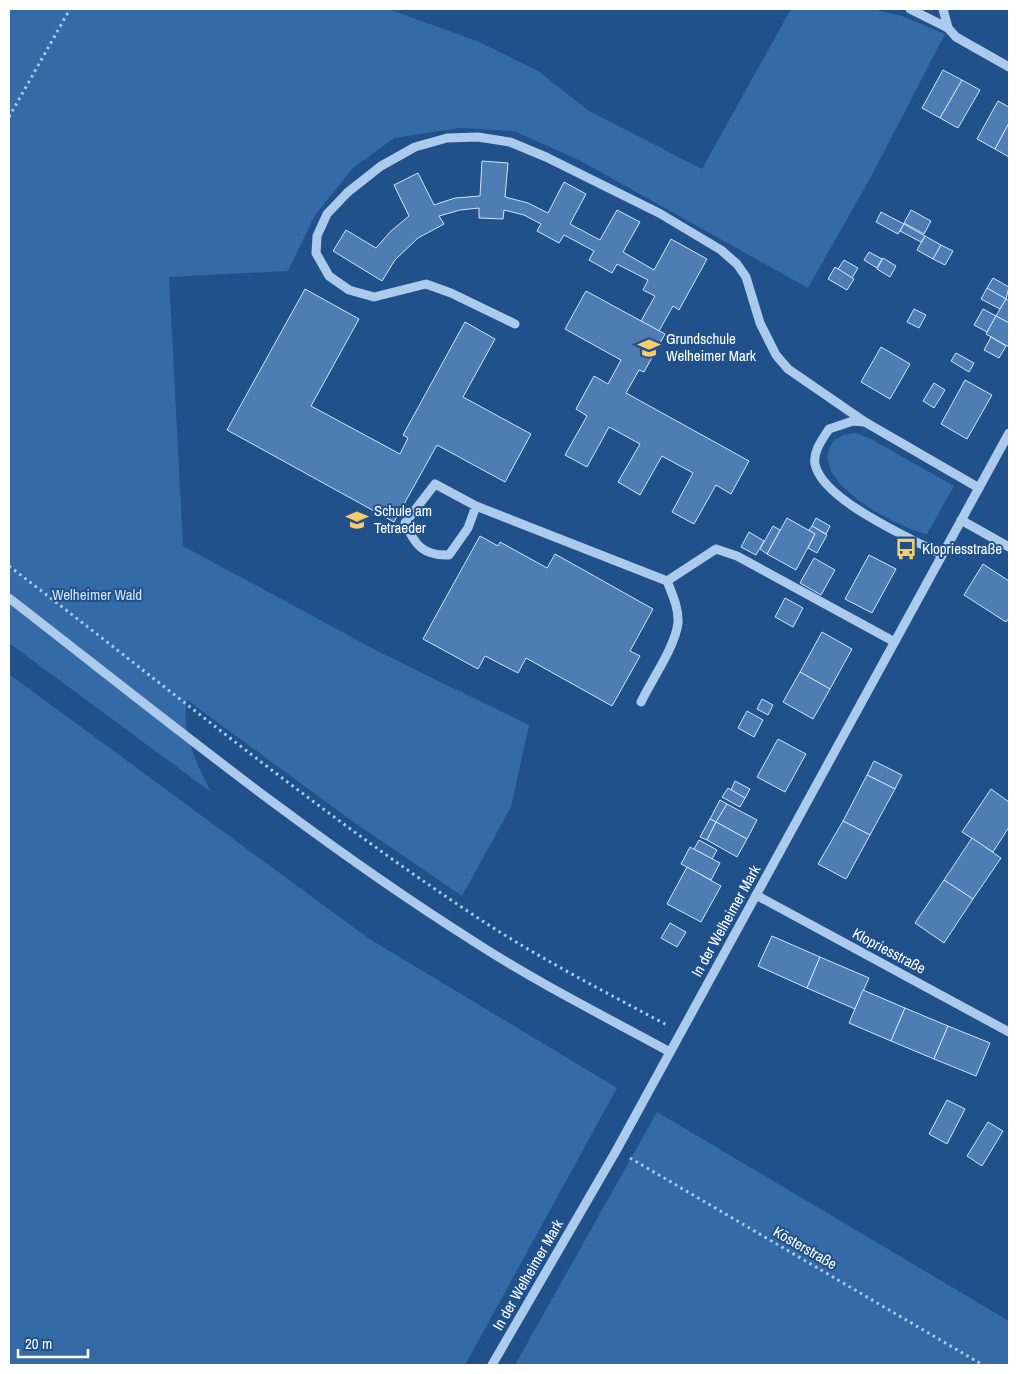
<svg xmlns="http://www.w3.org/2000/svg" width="1018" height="1374" font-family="'Archivo Narrow',sans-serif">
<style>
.green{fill:#346ba7}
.building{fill:#4d7db3;stroke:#d1e4f8}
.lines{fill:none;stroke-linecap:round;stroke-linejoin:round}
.path{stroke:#accaeb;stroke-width:3;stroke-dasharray:2.5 4;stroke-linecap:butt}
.minor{stroke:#accaeb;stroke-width:9}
.labels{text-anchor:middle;stroke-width:4;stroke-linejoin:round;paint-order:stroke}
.poi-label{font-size:15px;fill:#fff;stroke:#20518a;text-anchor:start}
.park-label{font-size:15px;fill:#d1e4f8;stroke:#20518a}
.street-label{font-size:15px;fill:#fff;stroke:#20518a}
</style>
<rect width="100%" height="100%" fill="#20518a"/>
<!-- green -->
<g class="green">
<path d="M9 9H388L477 41 538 71 589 111 702 169 791 9H872L902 16 945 34 873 173 808 288 581 161 514 131 459 128 394 138 353 168 315 215 288 271 169 277 183 546 381 653 529 725 511 807 462 896 348 818 187 700C181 733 196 763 211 792L9 643Z"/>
<path d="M854 433 869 438 954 486 927 534C899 528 816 486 829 449 833 438 843 435 854 433Z"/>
<polygon points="9,674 368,938 617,1088 465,1365 9,1365"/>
<polygon points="657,1112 1009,1321 1009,1365 515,1365"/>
</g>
<!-- building -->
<g class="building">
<polygon points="943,70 962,80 940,118 922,108"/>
<polygon points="962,80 980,90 958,128 940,118"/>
<polygon points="998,101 1009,107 1009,123 995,149 977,139"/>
<polygon points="1009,123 1009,157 995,149"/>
<polygon points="482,161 508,163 505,197 528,203 548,213 564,182 586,194 570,224 600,240 617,210 640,222 623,252 654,270 671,239 707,259 679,310 673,306 659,331 641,321 655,296 643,290 648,280 617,264 612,273 589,260 594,251 564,235 559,243 537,231 541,224 524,215 504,210 503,219 479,218 479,208 460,210 439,216 444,224 418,238 395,260 382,281 333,251 346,230 376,248 391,231 409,216 394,185 418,173 434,205 455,198 480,196"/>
<polygon points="911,210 931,221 924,234 904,223"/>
<polygon points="881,212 904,224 898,234 876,222"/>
<polygon points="904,224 925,236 921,242 900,231"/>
<polygon points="925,236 941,245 933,259 917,250"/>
<polygon points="941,245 953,251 945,265 933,259"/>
<polygon points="869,252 882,259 877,268 864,260"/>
<polygon points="883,258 896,266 890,277 877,269"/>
<polygon points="844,260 858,268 852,278 838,269"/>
<polygon points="835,267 854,279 847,290 828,279"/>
<polygon points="993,278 1009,287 1006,299 987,288"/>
<polygon points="987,288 1006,299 1000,309 981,299"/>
<polygon points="305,289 359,319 311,406 400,454 408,438 403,435 465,322 495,339 463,397 531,434 505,482 437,445 394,522 227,430"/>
<polygon points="586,291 665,334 644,372 639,370 626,393 749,461 731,494 716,485 694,524 672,512 693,473 662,456 640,495 618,482 640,444 609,427 587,467 565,455 587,416 576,409 594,376 608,384 621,360 565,329"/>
<polygon points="1006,299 1009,301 1009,323 996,316"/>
<polygon points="914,309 926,315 919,328 907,322"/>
<polygon points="983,309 996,316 987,332 974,325"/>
<polygon points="996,316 1009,323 1009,347 986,334"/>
<polygon points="991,337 1006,346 999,358 984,350"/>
<polygon points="881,347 910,364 890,399 861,382"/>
<polygon points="956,353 974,363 969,372 951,361"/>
<polygon points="965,380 992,395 967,439 941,424"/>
<polygon points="934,383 945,390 934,408 923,401"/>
<polygon points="787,518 815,534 796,570 767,554"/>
<polygon points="816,518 830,526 826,534 812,526"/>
<polygon points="773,526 780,530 767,554 760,549"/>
<polygon points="812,526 827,535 817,553 808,548 815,534 809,530"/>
<polygon points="749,532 764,541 756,555 741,547"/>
<polygon points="480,536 498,546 500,542 547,568 555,554 653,609 630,651 640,656 612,706 526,658 518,673 485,656 478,669 423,639"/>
<polygon points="869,555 896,569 872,613 845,599"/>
<polygon points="814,558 835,570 821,595 800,583"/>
<polygon points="983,564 1009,581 1009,618 1006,622 964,595"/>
<polygon points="785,598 803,608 793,627 775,617"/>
<polygon points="822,632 852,649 830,689 800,672"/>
<polygon points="800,672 830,689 813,719 783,702"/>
<polygon points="762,699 773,705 768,715 757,709"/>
<polygon points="747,711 763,720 754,737 738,728"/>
<polygon points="778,739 806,754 785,792 757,777"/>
<polygon points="874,761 902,775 895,789 867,775"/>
<polygon points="867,775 895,789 870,835 843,821"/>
<polygon points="735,781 750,789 745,798 731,790"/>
<polygon points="728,788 745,798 740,807 722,797"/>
<polygon points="991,789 1009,802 1009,827 993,852 962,832"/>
<polygon points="720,800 727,804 716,822 710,819"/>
<polygon points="727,804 757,820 747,839 716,822"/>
<polygon points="710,819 716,822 707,840 700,837"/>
<polygon points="843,821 870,835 846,879 818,864"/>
<polygon points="716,822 747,839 737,857 707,840"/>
<polygon points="972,838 1001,858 973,899 944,880"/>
<polygon points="699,840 717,850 712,859 694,849"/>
<polygon points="690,847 720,863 711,880 681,864"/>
<polygon points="687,867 721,886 701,922 667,904"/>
<polygon points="944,880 973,899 944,943 915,923"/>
<polygon points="670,923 686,932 677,947 661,938"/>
<polygon points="772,936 820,957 807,988 758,966"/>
<polygon points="820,957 869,978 855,1009 807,988"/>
<polygon points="863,990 905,1008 891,1041 849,1023"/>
<polygon points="905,1008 948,1026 934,1059 891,1041"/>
<polygon points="948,1026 990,1043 976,1076 934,1059"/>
<polygon points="947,1100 965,1109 947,1144 929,1134"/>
<polygon points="988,1122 1003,1131 982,1166 967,1156"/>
</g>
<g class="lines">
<!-- path -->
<g class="path">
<polyline points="9,117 70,9"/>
<path d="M9 566C166 686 318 813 484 922 543 960 605 992 667 1025"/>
<polyline points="630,1158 983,1365"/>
</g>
<!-- minor -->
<g class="minor">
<polyline points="910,9 948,28"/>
<polyline points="943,9 948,28 956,37 1009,67"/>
<polyline points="515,324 451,293 426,284 374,297 349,290 329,276 316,253 317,236 327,214 348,192 381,166 415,147 447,138 478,137 510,142 546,157 659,213 721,250 737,264 746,277 760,323 776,355 788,369 865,422 979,488"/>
<path d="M864 422 853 421 829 429C822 440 813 451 815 464 822 500 910 538 942 555"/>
<path d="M476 506 468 528 449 555C423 556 415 545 405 523L435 484 476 506 667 581C672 594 679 608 678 623 675 647 652 679 641 702"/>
<polyline points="961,520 1009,547"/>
<polyline points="667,581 716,549 737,556 893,641"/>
<path d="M9 598C161 716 310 838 473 941 536 982 604 1016 670 1052"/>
<polyline points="756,895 1009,1032"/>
<polyline points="492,1365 616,1151 1009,433"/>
</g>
</g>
<!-- icons -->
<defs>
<g id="school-bare" transform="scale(1.725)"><path d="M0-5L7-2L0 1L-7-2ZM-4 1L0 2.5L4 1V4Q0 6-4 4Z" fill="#f8cc6d" stroke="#20518a" stroke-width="2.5" paint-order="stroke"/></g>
<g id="bus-bare" transform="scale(1.725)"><path d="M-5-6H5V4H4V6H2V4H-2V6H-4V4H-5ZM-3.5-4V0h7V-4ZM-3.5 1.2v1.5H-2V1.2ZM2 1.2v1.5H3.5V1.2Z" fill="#f8cc6d" stroke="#20518a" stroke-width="2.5" paint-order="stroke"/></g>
</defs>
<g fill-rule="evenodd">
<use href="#school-bare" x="649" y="348"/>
<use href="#school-bare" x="357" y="520"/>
<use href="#bus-bare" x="906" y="549"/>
</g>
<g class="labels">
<!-- poi labels -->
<g class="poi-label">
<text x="666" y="344">Grundschule<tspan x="666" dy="17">Welheimer Mark</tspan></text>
<text x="374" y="516">Schule am<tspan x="374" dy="17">Tetraeder</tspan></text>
<text x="922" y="554">Klopriesstraße</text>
</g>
<!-- park labels -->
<g class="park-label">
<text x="97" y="600">Welheimer Wald</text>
</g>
<!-- street labels -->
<g class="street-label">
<text transform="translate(726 921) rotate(-61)" y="5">In der Welheimer Mark</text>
<text transform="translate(889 951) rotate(28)" y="5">Klopriesstraße</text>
<text transform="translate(805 1248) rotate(30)" y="5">Kösterstraße</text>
<text transform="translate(528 1275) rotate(-60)" y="5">In der Welheimer Mark</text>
</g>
</g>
<!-- border -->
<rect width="1018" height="1374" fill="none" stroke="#ffffff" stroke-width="20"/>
<!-- scale -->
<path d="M18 1349v8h70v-8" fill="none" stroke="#ffffff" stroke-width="2.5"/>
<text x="25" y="1349" font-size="15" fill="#ffffff" stroke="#20518a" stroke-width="4" paint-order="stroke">20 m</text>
</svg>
